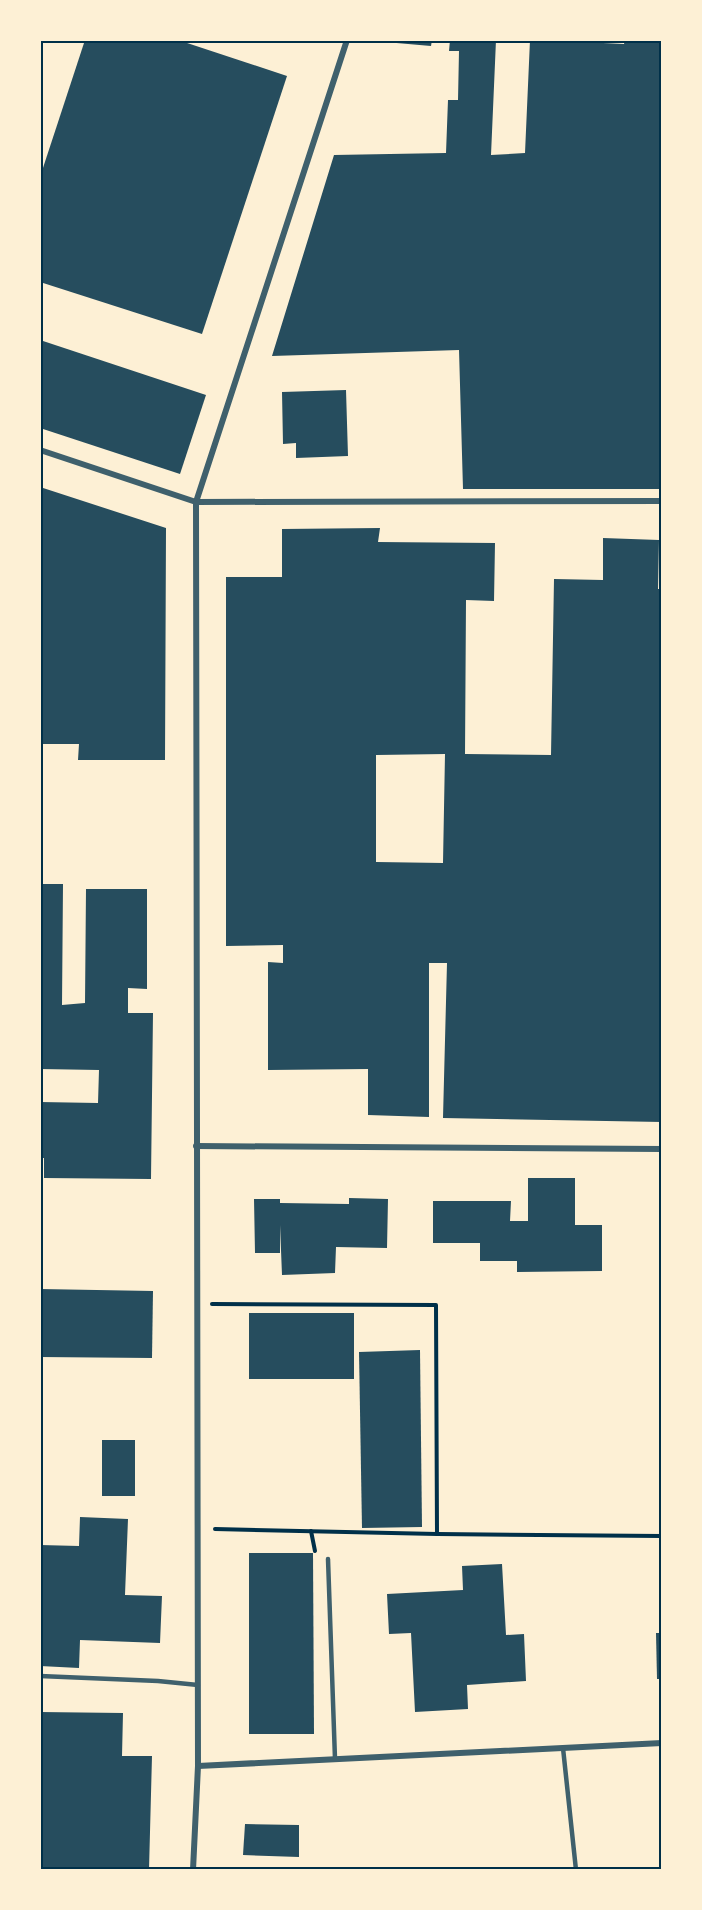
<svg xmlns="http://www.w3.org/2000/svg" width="702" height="1910" font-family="'Fira Sans Condensed',sans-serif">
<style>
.building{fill:#264d5e;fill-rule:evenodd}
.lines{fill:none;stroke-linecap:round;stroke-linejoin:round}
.path{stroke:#003049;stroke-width:4}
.service{stroke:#3f606c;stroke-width:4.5}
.minor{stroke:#3f606c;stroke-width:6}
.neatline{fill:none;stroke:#003049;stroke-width:2}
</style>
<rect width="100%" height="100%" fill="#fdf0d5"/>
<!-- building -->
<g class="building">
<polygon points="85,40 178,40 287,76 202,334 40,282 40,177"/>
<polygon points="385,40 432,40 431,46 385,42"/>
<polygon points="450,40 496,40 491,155 525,153 530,40 603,40 603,43 624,44 625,40 662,40 662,489 463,489 459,350 272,356 334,155 446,153 448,100 458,100 459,51 449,51"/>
<polygon points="40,340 206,395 180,474 40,428"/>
<polygon points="346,390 348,456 296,458 296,443 283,444 282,392"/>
<polygon points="40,487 166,528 165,760 78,760 79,744 40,744"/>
<path d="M380 528 378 542 495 543 494 601 466 600 465 754 551 755 554 579 603 580V538L659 540 658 589H662V1122L443 1118 447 963H429V1117L368 1115V1069L268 1070V962L283 963V945L226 946V577H282V529ZM445 754 443 863 376 862V755Z"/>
<polygon points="40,884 63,884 62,1005 85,1003 86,889 147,889 147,989 128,988 128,1013 153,1013 151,1179 44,1178 44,1158 40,1158 40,1102 98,1103 99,1070 40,1069"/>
<polygon points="528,1178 575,1178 575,1225 602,1225 602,1271 517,1272 517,1261 480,1261 480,1243 433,1243 433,1201 511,1201 510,1221 528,1221"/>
<polygon points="349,1198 388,1199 387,1248 336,1247 335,1273 282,1275 280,1225 280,1253 255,1253 254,1199 280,1199 280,1203 349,1204"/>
<polygon points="40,1289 153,1291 152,1358 40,1357"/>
<rect x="249" y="1313" width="105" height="66"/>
<polygon points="420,1350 422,1527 362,1528 359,1352"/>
<rect x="102" y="1440" width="33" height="56"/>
<polygon points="80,1517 128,1519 125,1595 162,1596 160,1643 80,1640 79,1668 40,1666 40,1545 79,1546"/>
<polygon points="249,1553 313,1553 314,1734 249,1734"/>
<polygon points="502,1564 506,1635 524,1634 526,1681 467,1685 468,1709 415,1712 411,1633 389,1634 387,1594 463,1590 462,1566"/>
<polygon points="656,1633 662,1633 662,1679 657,1679"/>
<polygon points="40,1712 123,1713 122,1756 152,1756 149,1870 40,1870"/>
<polygon points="245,1824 299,1825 299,1857 243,1855"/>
</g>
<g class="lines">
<!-- path -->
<g class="path">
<polyline points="212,1304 436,1305 437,1534"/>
<polyline points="215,1529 437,1534 662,1536"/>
<polyline points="311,1531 315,1551"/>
</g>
<!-- service -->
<g class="service">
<polyline points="328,1559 335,1759"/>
<polyline points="40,1676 158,1681 198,1685"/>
<polyline points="563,1748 576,1870"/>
</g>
<!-- minor -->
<g class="minor">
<polyline points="40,450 196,502 662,501"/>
<polyline points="196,1146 662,1149"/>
<polyline points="198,1766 662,1743"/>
<polyline points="193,1870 198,1766 196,502 347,40"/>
</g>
</g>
<!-- border -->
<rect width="702" height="1910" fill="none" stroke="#fdf0d5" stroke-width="84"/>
<rect x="42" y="42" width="618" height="1826" class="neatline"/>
</svg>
